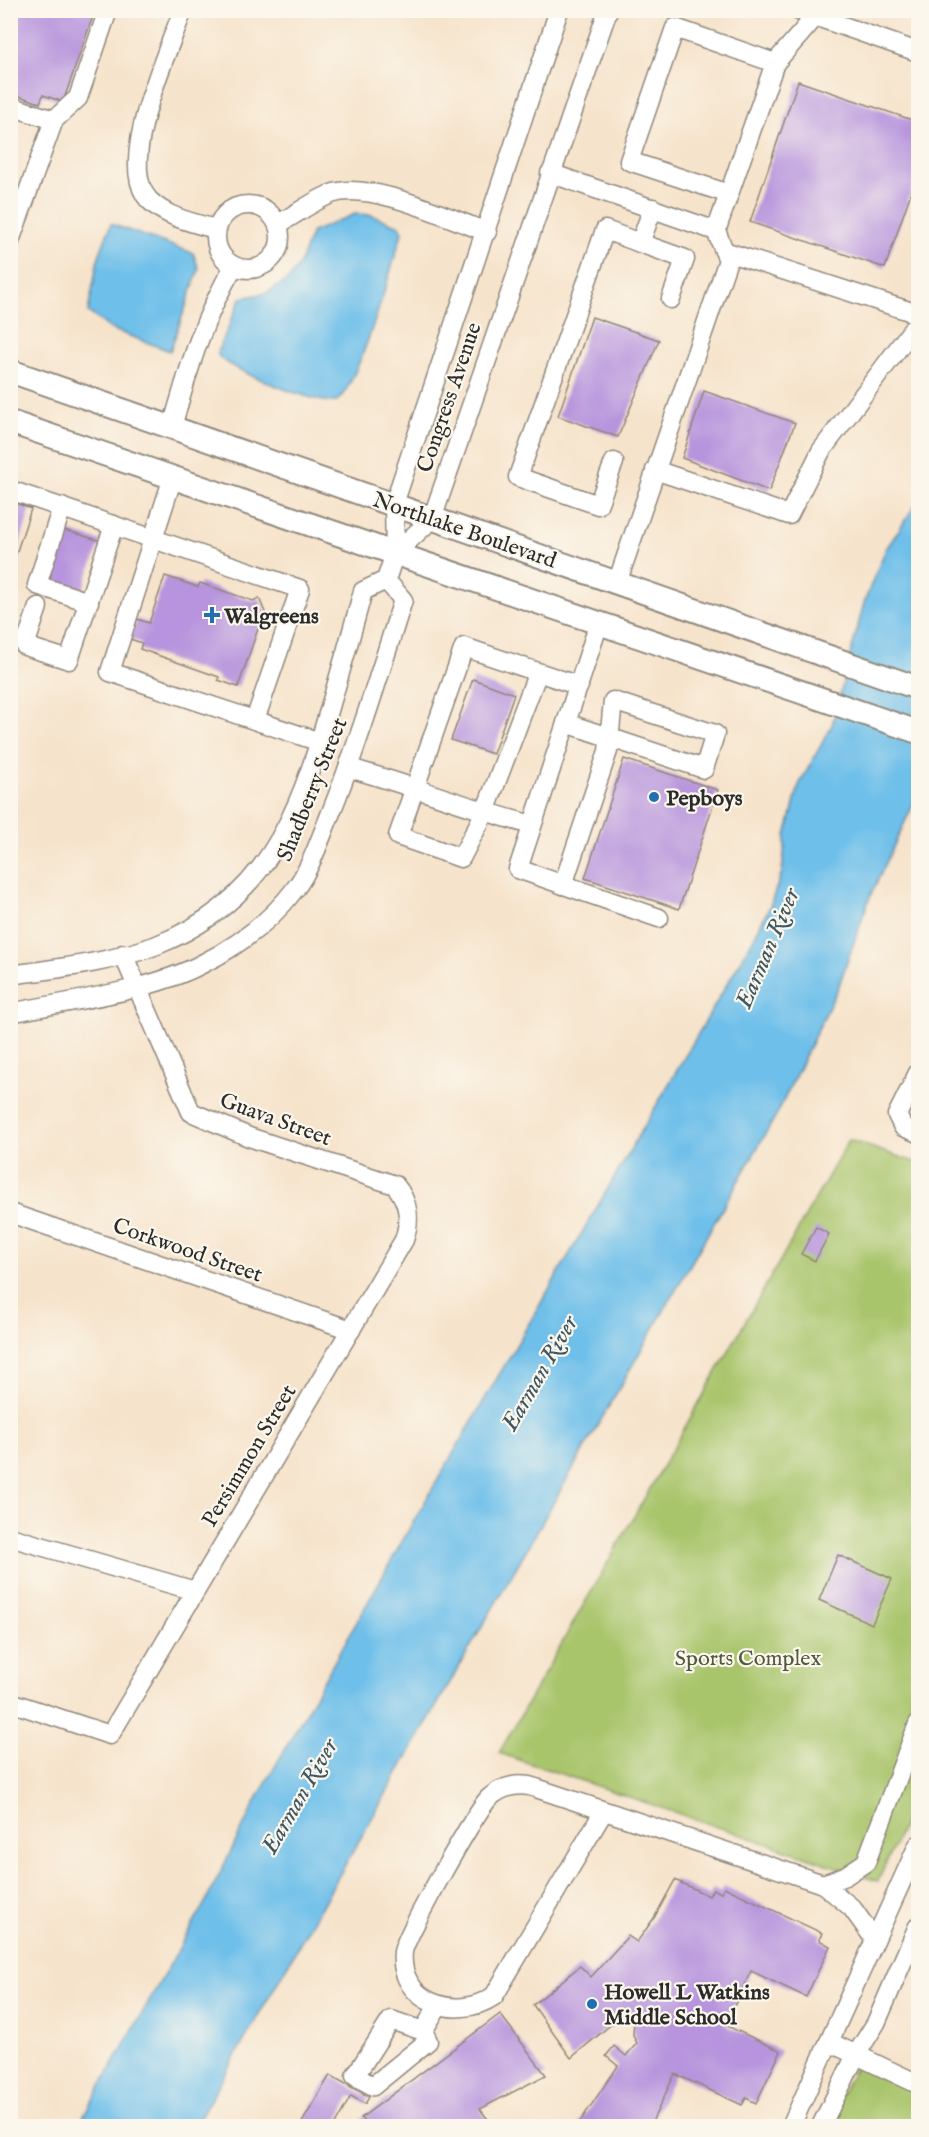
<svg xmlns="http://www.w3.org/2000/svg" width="929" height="2137" font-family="'IM FELL English',serif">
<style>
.green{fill:#a9c56c;stroke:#6a784c;stroke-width:1.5}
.water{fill:#6ebfea;stroke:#4c758a;stroke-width:1.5}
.building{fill:#b794dd}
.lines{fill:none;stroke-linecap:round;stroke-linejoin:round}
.minor-casing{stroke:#90877b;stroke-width:21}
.major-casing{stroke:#90877b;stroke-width:26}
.minor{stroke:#fff;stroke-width:18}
.major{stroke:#fff;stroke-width:22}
.poi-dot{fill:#1f6fb2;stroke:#fbf7ec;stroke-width:2}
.labels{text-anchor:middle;stroke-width:4.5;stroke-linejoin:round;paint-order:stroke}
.street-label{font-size:22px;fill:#2b2b2b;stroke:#fbf7ec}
.poi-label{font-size:22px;font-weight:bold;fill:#2b2b2b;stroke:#fbf7ec;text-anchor:start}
.park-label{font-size:22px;fill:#51593e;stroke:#fbf7ec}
.water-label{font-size:24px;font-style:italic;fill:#3f5764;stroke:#fbf7ec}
</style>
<rect width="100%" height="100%" fill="#fbf7ec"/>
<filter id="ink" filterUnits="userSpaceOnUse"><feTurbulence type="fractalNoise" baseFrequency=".0167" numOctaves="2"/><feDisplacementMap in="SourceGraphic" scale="12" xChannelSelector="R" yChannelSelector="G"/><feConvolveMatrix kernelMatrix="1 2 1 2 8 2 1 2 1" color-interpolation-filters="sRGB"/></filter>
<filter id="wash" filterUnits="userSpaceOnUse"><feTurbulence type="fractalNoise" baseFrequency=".008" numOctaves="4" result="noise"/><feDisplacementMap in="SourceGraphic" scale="24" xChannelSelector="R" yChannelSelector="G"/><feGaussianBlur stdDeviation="1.35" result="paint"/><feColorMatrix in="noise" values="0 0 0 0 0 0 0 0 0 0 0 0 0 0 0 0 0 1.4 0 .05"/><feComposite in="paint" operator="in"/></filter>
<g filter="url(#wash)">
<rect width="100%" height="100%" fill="#f6e3cb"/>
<!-- green -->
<g class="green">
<polygon points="849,1140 918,1163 918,1793 878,1881 499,1753"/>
<polygon points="858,2061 918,2087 918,2126 826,2126"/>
</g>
<!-- water -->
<g class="water">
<path d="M355 214 371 215 400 226 402 233C393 262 357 392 335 402 317 404 226 369 218 355L219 349 241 298 267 293 289 279 300 263 312 232Z"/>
<polygon points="111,224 193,253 199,269 170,351 111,329 88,312 98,259"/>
<polygon points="918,501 918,794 869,899 838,988 778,1112 195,2126 78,2126 206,1901 259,1795 416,1517 750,945 770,906 782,872 786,836 799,785 832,725 864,603 874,577 886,549"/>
</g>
<g id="blocks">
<!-- building -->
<g class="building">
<polygon points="10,10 95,10 63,102 43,95 40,103 10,93"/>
<polygon points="798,81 918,122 918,172 885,268 750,222"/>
<polygon points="592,317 659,340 618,437 558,416"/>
<polygon points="704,391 795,423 769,491 682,458"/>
<polygon points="10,501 31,509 11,569 10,568"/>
<polygon points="61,529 101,541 80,597 49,580 51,575 46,574"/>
<polygon points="165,576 198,587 200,583 253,601 259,598 267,617 261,620 238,687 218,680 219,677 140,649 142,643 130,639 137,619 149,623"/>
<polygon points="473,679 514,694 493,754 451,740"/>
<polygon points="624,759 718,790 679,909 585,878"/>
<polygon points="816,1227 829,1234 815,1261 801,1254"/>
<polygon points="838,1555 892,1579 872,1624 819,1600"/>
<polygon points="675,1880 709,1896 713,1889 721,1893 724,1887 822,1933 819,1940 830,1946 806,1997 751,1971 725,2025 781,2051 756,2103 746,2098 742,2105 675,2074 650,2126 577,2126 618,2066 606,2056 614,2046 626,2056 637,2043 633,2036 634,2021 626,2012 571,2058 533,2005 580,1966 591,1977 628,1936 637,1942 654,1918"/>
<polygon points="500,2014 546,2075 480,2109 493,2126 367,2126 361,2118"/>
<polygon points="330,2075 369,2097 365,2104 351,2096 334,2126 300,2126"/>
</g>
</g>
</g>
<g filter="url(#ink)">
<use href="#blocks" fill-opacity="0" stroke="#90877b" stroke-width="1.5"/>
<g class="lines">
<!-- minor casing -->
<g class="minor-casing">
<g id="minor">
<path d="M183 10C168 52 115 164 149 200 166 217 193 223 216 229"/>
<polyline points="797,10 918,52"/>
<polyline points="10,106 54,120 78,98 108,10"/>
<polyline points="550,173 716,231"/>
<polyline points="729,194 629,161 675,28 775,63"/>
<circle cx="248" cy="237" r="32"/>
<path d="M278 224C295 215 313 201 331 194 369 180 448 218 487 232"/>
<polyline points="10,241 54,120"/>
<polyline points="640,243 685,259 671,299"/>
<polyline points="724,251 918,314"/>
<path d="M172 427C189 368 202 320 234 266"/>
<polyline points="614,462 598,505 518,477 605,230 640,243 653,208"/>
<polyline points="655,470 789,515 821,451 918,322"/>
<polyline points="173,477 110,672 320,742"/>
<polyline points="10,490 300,589 255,720"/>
<polyline points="62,507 37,585 89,602"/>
<polyline points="395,553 432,519 608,10"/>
<polyline points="386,580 395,553 394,504 559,10"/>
<polyline points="617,583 728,260 716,231 775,63 815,17"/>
<polyline points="38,607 25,646 69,660 114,525"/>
<polyline points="599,623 518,869 659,918"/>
<polyline points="538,672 485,812 461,858 398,836 464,647 579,686"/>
<path d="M349 768C411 785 470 809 532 825"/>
<polyline points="563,885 608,751 613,701 715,734 704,769 566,723"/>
<path d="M10 975C60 968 110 963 157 945 265 902 298 817 328 714 340 673 352 632 363 591L386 580 403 600C380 672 358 745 330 815 320 839 311 868 295 889 271 921 236 947 200 965 147 992 69 1001 10 1013"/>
<polyline points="918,1073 897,1115 903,1127 918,1133"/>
<polyline points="10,1213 351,1330"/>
<polyline points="10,1537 195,1591"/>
<path d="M10 1702 110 1735 404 1240C411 1219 409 1202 395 1185L249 1137 191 1112 123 954"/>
<path d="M604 1811 494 1996C456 2022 398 2002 403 1952 405 1936 476 1811 489 1798 502 1786 520 1782 536 1788L823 1884"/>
<polyline points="875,1940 852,1908 823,1884 845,1876 866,1862 918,1724"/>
<polyline points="423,2031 428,2041 373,2086 355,2076 391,2020 423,2031 438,2006"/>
<polyline points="829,2042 918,2084"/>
<polyline points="791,2126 918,1845"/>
<polyline points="821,2126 856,2055 876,2023 918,1926"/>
</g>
</g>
<!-- major casing -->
<g class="major-casing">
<g id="major">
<polyline points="10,371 918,688"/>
<polyline points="10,422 918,732"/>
</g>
</g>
<!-- minor -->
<use href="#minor" class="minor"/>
<!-- major -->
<use href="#major" class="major"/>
</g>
</g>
<!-- markers -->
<g class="poi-dot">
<path d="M209 606h6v6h6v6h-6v6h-6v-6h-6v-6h6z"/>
<circle cx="654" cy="797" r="6"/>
<circle cx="592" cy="2004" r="6"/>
</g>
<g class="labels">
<!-- street labels -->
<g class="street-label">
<text transform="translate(448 397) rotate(-71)" y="8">Congress Avenue</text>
<text transform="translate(465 529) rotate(19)" y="8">Northlake Boulevard</text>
<text transform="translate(311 789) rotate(-68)" y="8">Shadberry Street</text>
<text transform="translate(276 1118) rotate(20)" y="8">Guava Street</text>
<text transform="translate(188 1249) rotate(19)" y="8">Corkwood Street</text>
<text transform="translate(248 1455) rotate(-59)" y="8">Persimmon Street</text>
</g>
<!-- poi labels -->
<g class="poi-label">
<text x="224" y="623">Walgreens</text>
<text x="666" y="805">Pepboys</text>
<text x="604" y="1999">Howell L Watkins<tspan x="604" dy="25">Middle School</tspan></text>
</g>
<!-- park labels -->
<g class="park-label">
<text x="748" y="1665">Sports Complex</text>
</g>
<!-- water labels -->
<g class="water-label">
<text transform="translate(767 948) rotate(-67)" y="8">Earman River</text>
<text transform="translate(539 1373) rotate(-60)" y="8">Earman River</text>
<text transform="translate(299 1796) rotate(-60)" y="8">Earman River</text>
</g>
</g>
<!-- margin -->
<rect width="929" height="2137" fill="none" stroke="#fbf7ec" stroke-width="36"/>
</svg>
